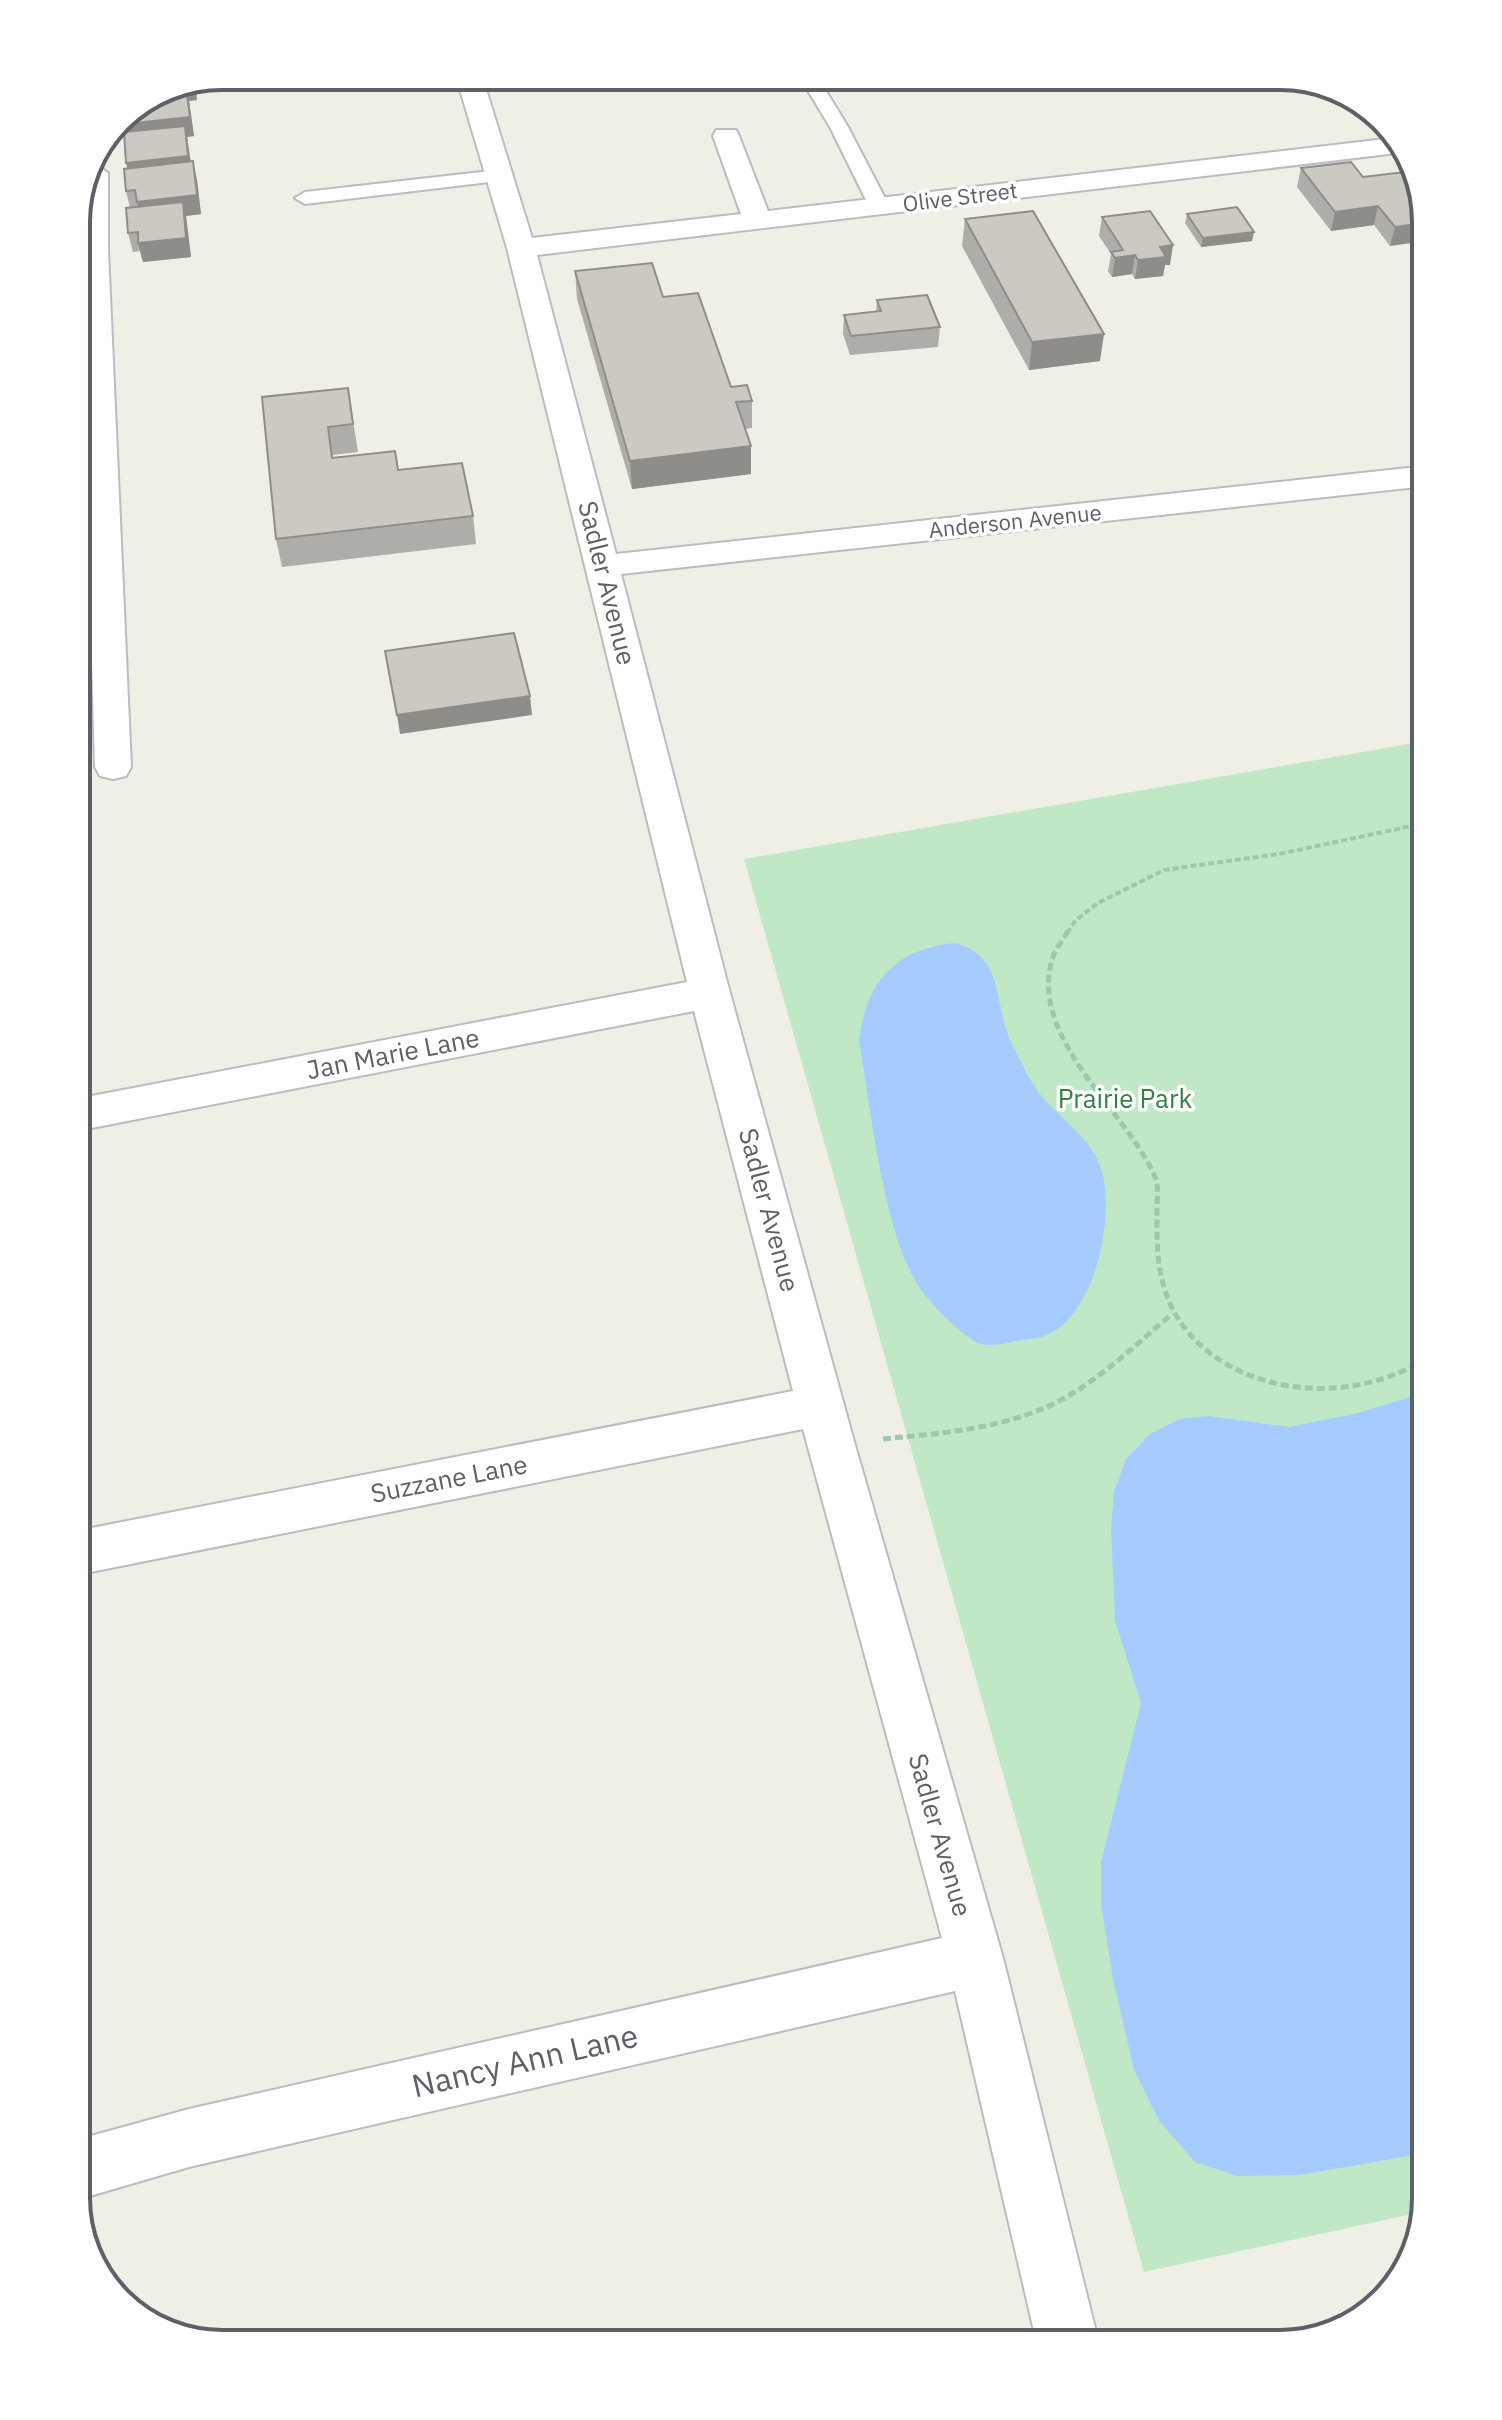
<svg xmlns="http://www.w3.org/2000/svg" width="1502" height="2420" font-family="'IBM Plex Sans',sans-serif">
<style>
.green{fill:#c1e8c6}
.water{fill:#a6ccff}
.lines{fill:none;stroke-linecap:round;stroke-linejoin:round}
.lane-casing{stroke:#babcc1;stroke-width:4}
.street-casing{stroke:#babcc1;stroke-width:4}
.path-far1{stroke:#9ac9ad;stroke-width:4;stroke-dasharray:6 3;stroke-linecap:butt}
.path{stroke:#9ac9ad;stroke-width:5;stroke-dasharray:8 4;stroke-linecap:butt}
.lane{fill:#fff;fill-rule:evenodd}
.street{fill:#fff;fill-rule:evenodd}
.wall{fill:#afada7}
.shaded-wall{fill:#8e8d88}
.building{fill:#cbc9c2;stroke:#8e8d88;stroke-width:2}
.labels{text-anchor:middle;stroke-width:7;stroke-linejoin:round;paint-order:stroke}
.far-street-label{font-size:22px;fill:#5d6066;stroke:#fff}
.street-label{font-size:26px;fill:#5d6066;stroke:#fff}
.park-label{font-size:26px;fill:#318140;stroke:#fff}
.near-street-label{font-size:32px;fill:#5d6066;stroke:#fff}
.rim{fill:none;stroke:#5d6066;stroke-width:4}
</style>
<rect width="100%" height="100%" fill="#f0efe5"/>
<!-- green -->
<polygon class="green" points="1426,741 1426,2198 1422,2212 1144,2272 744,859"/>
<!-- water -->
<g class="water">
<path d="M956 943C1007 958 992 1006 1013 1046 1021 1062 1029 1080 1040 1094 1059 1118 1091 1137 1101 1168 1116 1214 1096 1314 1047 1335 1038 1339 1026 1339 1017 1341 1008 1343 990 1347 981 1344 964 1339 929 1302 919 1287 883 1233 871 1108 859 1042 865 982 896 948 956 943Z"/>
<polygon points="1426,1392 1426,2153 1300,2175 1237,2176 1195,2162 1159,2121 1134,2070 1113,1979 1101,1904 1101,1862 1141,1703 1115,1621 1111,1529 1114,1491 1126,1459 1150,1434 1180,1419 1209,1416 1289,1427 1358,1413"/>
</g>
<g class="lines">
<!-- lane casing -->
<g class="lane-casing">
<g id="lane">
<polygon points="799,76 817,76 848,127 889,206 886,210 879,212 869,206 830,127"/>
<polygon points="499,170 508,176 506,180 305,204 295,198 305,192"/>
</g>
</g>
<!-- street casing -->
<g class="street-casing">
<g id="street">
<polygon points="456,76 482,76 532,238 741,214 713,136 716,130 736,130 739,136 768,211 1394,138 1406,152 537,255 616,554 1426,466 1426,486 621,574 730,993 855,1445 1003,1958 1099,2344 1037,2344 955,1991 189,2167 76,2200 76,2140 189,2109 942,1938 803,1429 76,1575 76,1531 793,1391 694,1011 76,1131 76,1099 687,982 507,248"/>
<polygon points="98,166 108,173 108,250 131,767 126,776 113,779 100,776 95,767 80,250 80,205"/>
</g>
</g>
<!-- path-far1 -->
<polyline class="path-far1" points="1067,933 1076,920 1098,903 1164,870 1279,854 1426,823"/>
<!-- path -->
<g class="path">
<path d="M1068 931C1064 939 1056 948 1053 957 1026 1037 1128 1112 1155 1177 1159 1187 1157 1198 1157 1208 1157 1233 1156 1262 1164 1287 1187 1366 1280 1400 1357 1385 1381 1381 1404 1371 1426 1361"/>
<path d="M883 1439C943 1433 1006 1429 1061 1400 1102 1378 1136 1344 1172 1314"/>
</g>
<!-- lane -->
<use href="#lane" class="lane"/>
<!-- street -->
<use href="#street" class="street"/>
</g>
<!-- wall -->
<g class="wall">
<polygon points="1093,76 1185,76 1095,80"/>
<polygon points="167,87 211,89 196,91 197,100 189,101 194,136 187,137 191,162 197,180 201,214 186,216 191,257 143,262 140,251 133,252 128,233 130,208 126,191 128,132"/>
<polygon points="1301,168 1363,177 1413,171 1390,246 1374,225 1331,231 1297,187"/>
<polygon points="1187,214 1252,241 1201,247 1185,223"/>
<polygon points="1102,217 1170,265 1165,265 1163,276 1135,279 1132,274 1112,277 1108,271 1111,254 1099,236"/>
<polygon points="965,219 1100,361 1029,370 962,246"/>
<polygon points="575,271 663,297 731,387 752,401 752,428 745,429 751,474 632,489 577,299"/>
<polygon points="877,300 940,327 938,347 850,355 843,334 844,315 876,312"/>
<polygon points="348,388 358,452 333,455 333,458 398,470 473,516 476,544 282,567 276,539 262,397"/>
</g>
<!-- shaded-wall -->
<g class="shaded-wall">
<polygon points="209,79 211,89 196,91 197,100 189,101 194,136 187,137 192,175 131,182 126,163 131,143 126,124 139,105 167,87"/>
<polygon points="193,161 197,180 201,214 186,216 191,257 143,262 138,243 141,221 137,202"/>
<polygon points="1378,206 1374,225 1331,231 1335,212"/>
<polygon points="1426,223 1426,241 1390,246 1395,227"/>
<polygon points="1254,232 1252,241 1201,247 1203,238"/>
<polygon points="1173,245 1170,265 1165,265 1163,276 1135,279 1138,260 1160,247"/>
<polygon points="1135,255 1132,274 1112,277 1115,258"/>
<polygon points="1104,334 1100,361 1029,370 1032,342"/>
<polygon points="751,446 751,474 632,489 630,461"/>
<polygon points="530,696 532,715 400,734 397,715"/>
</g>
<!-- building -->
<g class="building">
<polygon points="186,87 190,117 126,124 125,115 162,90"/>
<polygon points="185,126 188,156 126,163 124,132"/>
<polygon points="193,161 197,195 137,202 135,190 126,191 124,169"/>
<polygon points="1351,162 1363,177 1413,171 1414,173 1421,201 1419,201 1422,205 1426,223 1395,227 1378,206 1335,212 1301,168"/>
<polygon points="183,202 186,238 138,243 138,232 128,233 126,208"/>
<polygon points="1237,207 1254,232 1203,238 1187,214"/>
<polygon points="1033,211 1104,334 1032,342 965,219"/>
<polygon points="1150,211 1173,245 1160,247 1166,257 1138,260 1135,255 1115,258 1111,252 1123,250 1102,217"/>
<polygon points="652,263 663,297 698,293 731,387 747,385 752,401 736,402 751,446 630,461 575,271"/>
<polygon points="927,295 940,327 851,336 844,315 881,311 877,300"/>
<polygon points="348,388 353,424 328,427 332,458 395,451 398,470 462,463 473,516 276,539 262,397"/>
<polygon points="514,633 530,696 397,715 385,651"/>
</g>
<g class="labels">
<!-- far-street labels -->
<g class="far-street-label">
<text transform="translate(960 197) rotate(-7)" y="8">Olive Street</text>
<text transform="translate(1015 521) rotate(-6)" y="8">Anderson Avenue</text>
</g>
<!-- street labels -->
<g class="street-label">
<text transform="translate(607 583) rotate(76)" y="9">Sadler Avenue</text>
<text transform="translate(393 1054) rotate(-11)" y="9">Jan Marie Lane</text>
<text transform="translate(769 1210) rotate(75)" y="9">Sadler Avenue</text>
<text transform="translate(449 1479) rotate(-11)" y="9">Suzzane Lane</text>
<text transform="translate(940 1835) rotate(74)" y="9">Sadler Avenue</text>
</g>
<!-- park labels -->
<g class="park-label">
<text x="1125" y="1108">Prairie Park</text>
</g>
<!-- near-street labels -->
<g class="near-street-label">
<text transform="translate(525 2061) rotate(-13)" y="11">Nancy Ann Lane</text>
</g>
</g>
<!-- crop -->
<path d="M0 0H1502V2420H0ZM222 90H1280A132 132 0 0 1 1412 222V2198A132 132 0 0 1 1280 2330H222A132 132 0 0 1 90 2198V222A132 132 0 0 1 222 90Z" fill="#fff" fill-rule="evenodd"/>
<path class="rim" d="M222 90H1280A132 132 0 0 1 1412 222V2198A132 132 0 0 1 1280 2330H222A132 132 0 0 1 90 2198V222A132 132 0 0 1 222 90Z"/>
</svg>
